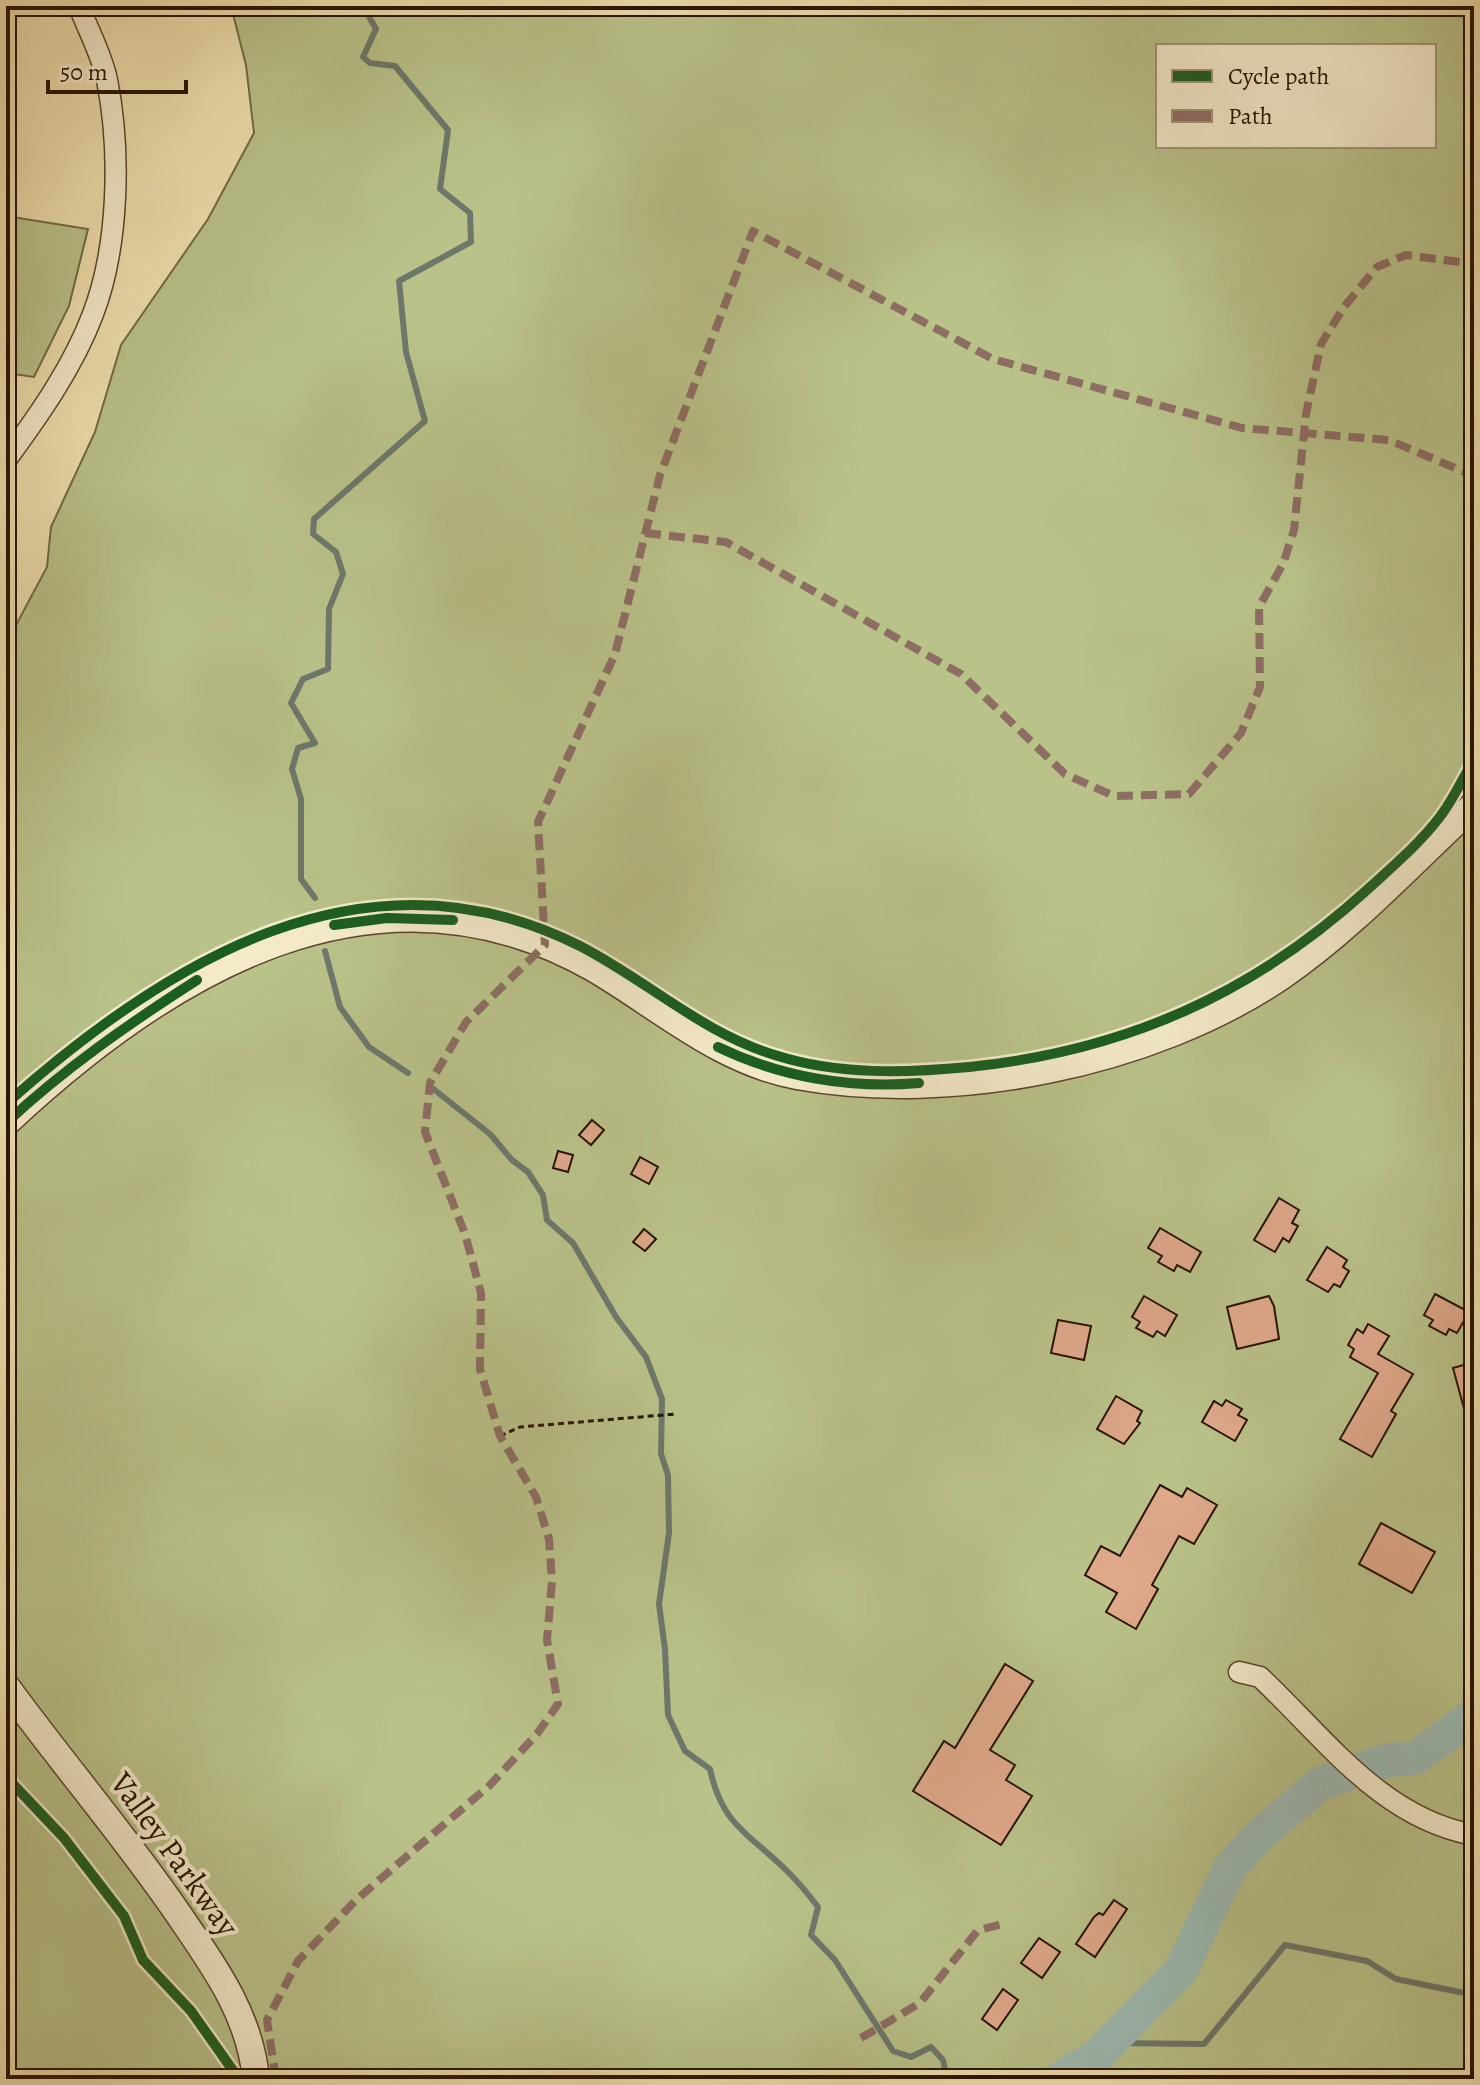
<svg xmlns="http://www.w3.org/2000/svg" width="1480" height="2085" font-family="Alegreya,serif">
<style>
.green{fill:#b9c289;stroke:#706a44;stroke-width:2;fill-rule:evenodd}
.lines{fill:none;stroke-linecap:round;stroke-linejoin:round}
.stream{stroke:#6d786b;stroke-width:6}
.river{stroke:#9cbbb3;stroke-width:34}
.building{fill:#dea88b;stroke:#271300;stroke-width:2}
.minor-casing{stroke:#59462b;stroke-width:23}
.tertiary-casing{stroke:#59462b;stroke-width:29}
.path{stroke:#271300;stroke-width:3;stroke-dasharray:6 4;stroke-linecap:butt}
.minor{stroke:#f4eaca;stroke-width:20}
.tertiary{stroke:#f4eaca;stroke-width:26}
.quiet{stroke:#8d6e63;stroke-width:8;stroke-dasharray:16 8;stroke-linecap:butt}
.cycleway-casing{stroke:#f4eaca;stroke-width:15}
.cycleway{stroke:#1b5e20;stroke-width:10}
.labels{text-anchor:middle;stroke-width:8;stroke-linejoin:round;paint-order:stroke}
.street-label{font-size:32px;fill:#271300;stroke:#f4eaca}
</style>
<rect width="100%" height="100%" fill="#eedfad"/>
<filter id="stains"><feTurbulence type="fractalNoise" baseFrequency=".0025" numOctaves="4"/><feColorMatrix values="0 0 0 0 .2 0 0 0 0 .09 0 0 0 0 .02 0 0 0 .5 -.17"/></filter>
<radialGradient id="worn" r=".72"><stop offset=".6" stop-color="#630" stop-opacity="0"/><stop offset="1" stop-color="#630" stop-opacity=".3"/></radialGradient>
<!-- green -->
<g class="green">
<path d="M231 6H1466L1474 24V2079H6V644L47 567 51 527 95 432 121 345 208 219 254 133 246 65ZM1158 46H1434V146H1158Z"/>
<polygon points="6,216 88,229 69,306 34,377 6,373"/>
</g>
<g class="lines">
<!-- stream -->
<g class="stream">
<polyline points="315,898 301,879 301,799 292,769 298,748 315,743 291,703 303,679 328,669 329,609 343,574 336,552 313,534 314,519 425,421 406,352 399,281 471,242 470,213 440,189 448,130 395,66 370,63 363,57 376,29 363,6"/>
<polyline points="325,951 340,1007 369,1047 408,1073"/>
<path d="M431 1087 490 1134 512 1160 528 1172 543 1195 547 1220 573 1243 616 1317 646 1357 662 1399 661 1454 668 1475 669 1533 659 1604 665 1649 668 1715 685 1751 710 1769C722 1827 752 1835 789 1873 799 1883 809 1895 818 1907L811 1935 835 1960 893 2051 911 2057 931 2047 943 2060 947 2079"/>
<polyline points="1110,2043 1204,2044 1285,1945 1367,1961 1396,1979 1474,1995"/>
</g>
<!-- river -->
<polyline class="river" points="1060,2079 1098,2055 1181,1970 1230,1868 1260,1835 1321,1783 1387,1760 1415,1758 1474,1715"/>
</g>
<!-- building -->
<g class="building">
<polygon points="592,1120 604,1130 591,1145 579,1135"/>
<polygon points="558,1151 573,1155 568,1172 553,1168"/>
<polygon points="640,1157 658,1167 649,1184 631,1174"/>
<polygon points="1279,1198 1299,1210 1292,1223 1298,1226 1289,1242 1283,1238 1275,1252 1254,1240"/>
<polygon points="1160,1228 1201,1252 1190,1272 1177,1265 1174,1271 1158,1262 1162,1256 1148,1248"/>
<polygon points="644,1229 656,1239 645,1251 633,1242"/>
<polygon points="1327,1247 1347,1260 1343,1267 1349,1271 1340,1287 1334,1284 1328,1292 1307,1280"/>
<polygon points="1435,1294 1469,1312 1457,1333 1449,1329 1446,1335 1429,1326 1433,1320 1424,1315"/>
<polygon points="1144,1296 1177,1315 1165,1336 1157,1331 1153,1337 1136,1328 1140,1322 1132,1317"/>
<polygon points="1269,1296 1274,1306 1279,1339 1237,1349 1227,1307"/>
<polygon points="1058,1320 1091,1326 1084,1360 1051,1353"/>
<polygon points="1368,1324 1389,1336 1378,1354 1413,1374 1391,1411 1396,1414 1372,1457 1340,1439 1378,1373 1350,1357 1354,1349 1348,1345 1357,1329 1363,1333"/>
<polygon points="1474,1362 1474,1426 1469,1427 1453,1368"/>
<polygon points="1116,1396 1142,1411 1137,1421 1140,1423 1124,1444 1097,1429"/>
<polygon points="1226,1400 1242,1409 1238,1415 1247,1420 1235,1441 1202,1422 1214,1401 1222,1406"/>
<polygon points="1160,1485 1182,1497 1187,1488 1217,1505 1194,1544 1179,1536 1152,1585 1158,1589 1136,1629 1106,1612 1117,1593 1085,1575 1101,1546 1120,1556"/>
<polygon points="1381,1523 1435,1552 1412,1593 1359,1564"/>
<polygon points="1005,1664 1033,1681 990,1750 1015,1765 1006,1780 1032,1796 1001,1845 913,1791 944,1741 955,1748"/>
<polygon points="1114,1900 1127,1909 1095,1957 1076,1944 1094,1917 1099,1913 1103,1915"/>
<polygon points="1039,1938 1060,1952 1042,1978 1021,1963"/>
<polygon points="1003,1989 1018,2000 997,2030 982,2019"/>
</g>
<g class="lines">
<!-- minor casing -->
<g class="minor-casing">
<g id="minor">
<path d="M6 460C39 415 73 367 93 314 119 246 121 151 107 80 102 55 88 30 79 6"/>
<path d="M1239 1672 1260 1677C1325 1738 1381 1818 1474 1835"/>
</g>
</g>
<!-- tertiary casing -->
<g class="tertiary-casing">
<g id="tertiary">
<path d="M6 1123C168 971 375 845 593 968 660 1007 718 1061 797 1076 951 1104 1151 1065 1282 976 1353 927 1411 863 1474 805"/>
<path d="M6 1686C62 1763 125 1836 179 1915 214 1966 250 2015 256 2079"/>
</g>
</g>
<!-- path -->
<polyline class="path" points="500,1436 520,1427 676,1414"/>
<!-- minor -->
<use href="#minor" class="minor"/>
<!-- tertiary -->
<use href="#tertiary" class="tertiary"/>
<!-- quiet -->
<g class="quiet">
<polyline points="645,533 726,542 961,674 1065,774 1114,796 1189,794 1241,733 1260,687 1259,607 1283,564 1294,530 1306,414 1321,344 1344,307 1377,267 1406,255 1474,264"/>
<polyline points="861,2038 920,2003 978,1930 1007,1923"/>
<polyline points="276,2079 267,2020 298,1961 356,1900 490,1785 537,1734 558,1704 547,1640 552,1581 549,1539 536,1497 500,1436 480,1369 481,1293 465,1234 425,1132 430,1083 466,1022 545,945 538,822 615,654 660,475 753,231 993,359 1242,428 1389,440 1474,476"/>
</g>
<!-- cycleway casing -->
<g class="cycleway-casing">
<g id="cycleway">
<polyline points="334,925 387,918 453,920"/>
<path d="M718 1047C780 1077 850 1089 919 1083"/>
<path d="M6 1104C166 961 366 838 580 946 648 981 703 1034 778 1056 839 1075 906 1073 969 1067 1125 1051 1253 994 1368 889 1392 867 1419 844 1439 818 1453 800 1462 779 1474 760"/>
<path d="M6 1123C65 1068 130 1023 197 980"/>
<polyline points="6,1766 12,1783 64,1838 124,1916 143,1960 191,2011 239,2079"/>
</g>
</g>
<!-- cycleway -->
<use href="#cycleway" class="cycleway"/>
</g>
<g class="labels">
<!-- street labels -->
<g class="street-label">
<text transform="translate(175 1854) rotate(54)" y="11">Valley Parkway</text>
</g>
</g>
<!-- margin -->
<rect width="1480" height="2085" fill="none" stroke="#eedfad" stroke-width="32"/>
<rect x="8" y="8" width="1464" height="2069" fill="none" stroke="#271300" stroke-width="4"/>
<rect x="16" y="16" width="1448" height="2053" fill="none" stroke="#271300" stroke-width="2"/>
<!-- legend -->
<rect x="1156" y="44" width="280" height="104" fill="#f4eaca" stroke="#a29479" stroke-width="2"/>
<rect x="1172" y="70" width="40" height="12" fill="#1b5e20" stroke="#a29479" stroke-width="2"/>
<text x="1228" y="84" font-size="24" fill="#271300">Cycle path</text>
<rect x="1172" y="110" width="40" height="12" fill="#8d6e63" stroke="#a29479" stroke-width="2"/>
<text x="1228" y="124" font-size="24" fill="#271300">Path</text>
<!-- scale -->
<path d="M48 80v12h138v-12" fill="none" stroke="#271300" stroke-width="4"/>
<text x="60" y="80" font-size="24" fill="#271300" stroke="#f4eaca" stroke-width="6" paint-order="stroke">50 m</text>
<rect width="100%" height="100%" filter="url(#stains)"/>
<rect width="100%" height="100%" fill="url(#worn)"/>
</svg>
